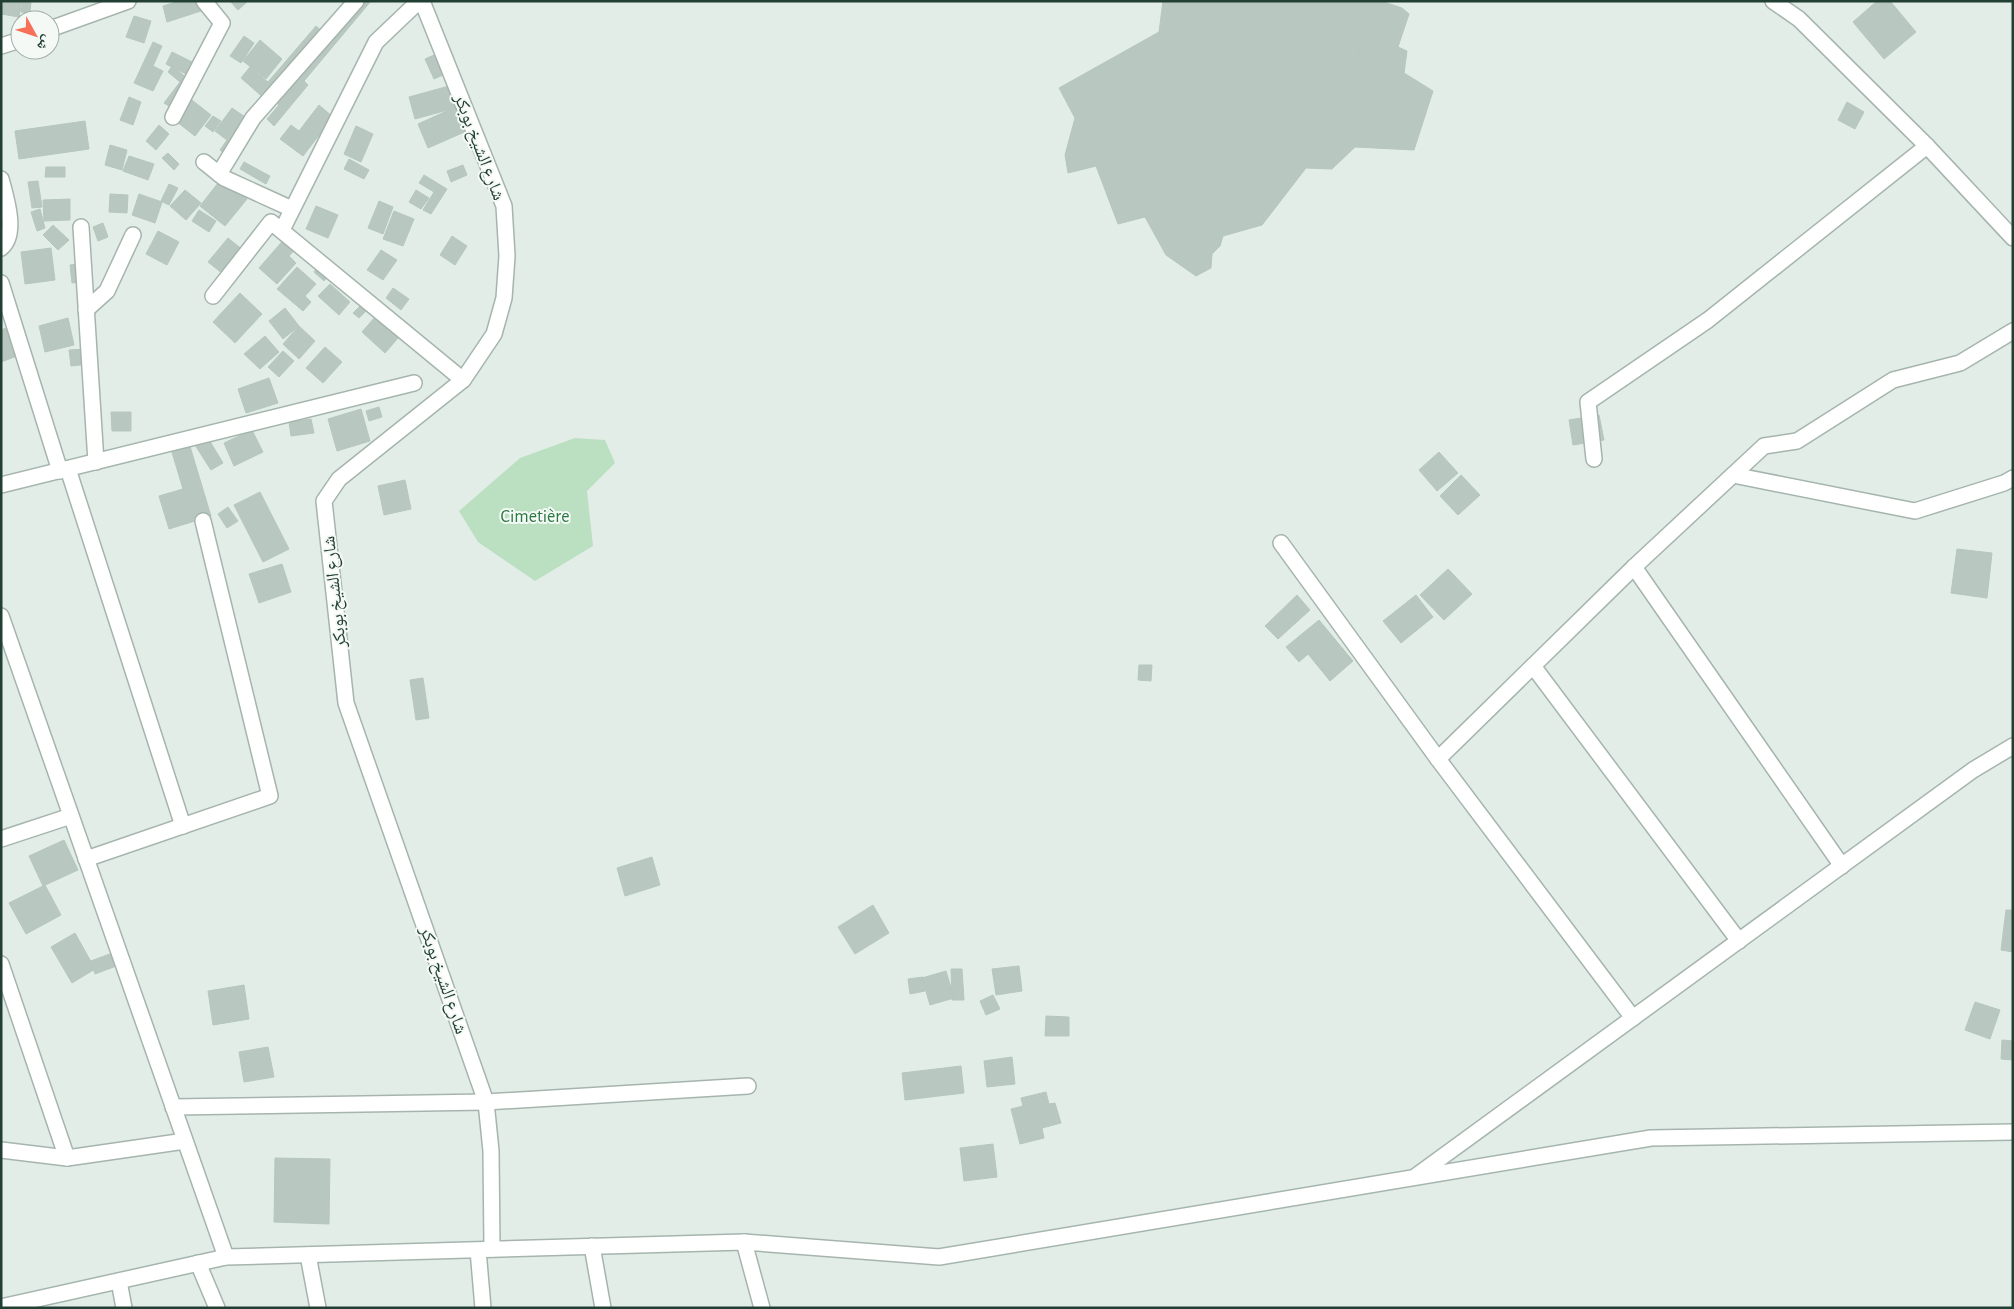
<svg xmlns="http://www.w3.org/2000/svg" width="2014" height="1309" font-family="'Alegreya Sans','Noto Naskh Arabic',sans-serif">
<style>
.green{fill:#bbdfc1}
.building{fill:#b8c8c0;stroke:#b5c7be}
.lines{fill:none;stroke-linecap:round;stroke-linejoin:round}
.minor-casing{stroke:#a5b5ae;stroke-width:18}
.minor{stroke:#fff;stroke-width:15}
.labels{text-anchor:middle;stroke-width:4;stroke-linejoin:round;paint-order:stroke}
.street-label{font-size:18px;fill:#223f34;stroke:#f4f9f6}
.park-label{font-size:18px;fill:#2a7841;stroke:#f4f9f6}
</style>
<rect width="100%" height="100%" fill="#e3ede8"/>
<!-- green -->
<polygon class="green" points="575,438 605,440 615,463 587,491 593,546 535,581 478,542 459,511 520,458"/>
<!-- building -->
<g class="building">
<polygon points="1,1 22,1 19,17 1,14"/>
<polygon points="23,1 31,1 30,13 21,12"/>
<polygon points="179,1 205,1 207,9 167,22 163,6"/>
<polygon points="230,1 248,1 238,10"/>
<polygon points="354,1 371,1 304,81 308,85 274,126 267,119 279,105 272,99"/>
<polygon points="1163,1 1381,1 1402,8 1409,14 1398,47 1407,51 1404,73 1433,91 1414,150 1355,147 1332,169 1306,168 1262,225 1223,236 1220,246 1212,254 1211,268 1196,276 1166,255 1145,217 1118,224 1096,166 1068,173 1065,155 1075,118 1059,88 1159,32"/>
<polygon points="1877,1 1890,1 1916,32 1884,59 1853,22"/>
<polygon points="134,16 151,21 144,43 126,37"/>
<polygon points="316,26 323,32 266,100 241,78 250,67 268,82"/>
<polygon points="1368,35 1378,42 1367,60 1357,53"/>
<polygon points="244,36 254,43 241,63 230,56"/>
<polygon points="260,40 282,59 266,79 243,61"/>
<polygon points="153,42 162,46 153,66 163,71 153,91 134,83"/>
<polygon points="172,52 200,66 194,78 166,64"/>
<polygon points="434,55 443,75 434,79 425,59"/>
<polygon points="1143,65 1144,69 1155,66 1161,89 1144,93 1141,82 1138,83 1134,68"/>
<polygon points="172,66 192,82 172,108 164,103 180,82 168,72"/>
<polygon points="449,86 455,108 415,119 409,97"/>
<polygon points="129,97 141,102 133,125 120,120"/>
<polygon points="188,97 211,115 195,136 172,118"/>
<polygon points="1847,102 1864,112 1855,129 1838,120"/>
<polygon points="319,105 333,117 303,156 280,139 291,125 299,131"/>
<polygon points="458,106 469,130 428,148 418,124"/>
<polygon points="232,108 251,121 226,155 220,150 227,140 215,131"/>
<polygon points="213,116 221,121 213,132 205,126"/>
<polygon points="85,121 89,149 19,159 15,131"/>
<polygon points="159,125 169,134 156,150 146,141"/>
<polygon points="356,126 373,134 361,162 344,154"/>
<polygon points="1211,141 1227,167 1215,175 1198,149"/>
<polygon points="110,145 127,150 122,170 105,165"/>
<polygon points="168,153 179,164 174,170 162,158"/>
<polygon points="129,156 154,164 148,180 123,171"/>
<polygon points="349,159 369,170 364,179 344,169"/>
<polygon points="244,162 270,176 266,184 240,169"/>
<polygon points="463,165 467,175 451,182 447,171"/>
<polygon points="46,167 65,167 65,177 45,177"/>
<polygon points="424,175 447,189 431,214 423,210 434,192 419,183"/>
<polygon points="222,178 247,199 225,226 200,206"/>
<polygon points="38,181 42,207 32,208 28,182"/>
<polygon points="169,184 178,188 169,205 161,201"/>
<polygon points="185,190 201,203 186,220 170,206"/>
<polygon points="416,190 429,198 421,209 409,202"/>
<polygon points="110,194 128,195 127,213 109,212"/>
<polygon points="139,194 162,202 155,223 132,215"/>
<polygon points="70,199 70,220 44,221 43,200"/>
<polygon points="379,201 393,207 383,234 368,228"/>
<polygon points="316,206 338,215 328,238 306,229"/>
<polygon points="40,209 45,228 37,231 31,212"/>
<polygon points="199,210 216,221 209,232 192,221"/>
<polygon points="394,211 414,219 403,246 383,239"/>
<polygon points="103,223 108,237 98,241 93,227"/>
<polygon points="53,225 69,240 58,250 43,235"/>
<polygon points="158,231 179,242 167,265 146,254"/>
<polygon points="287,236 298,246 289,256 296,263 277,284 259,268"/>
<polygon points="452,236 467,246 455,265 440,255"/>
<polygon points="228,238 248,254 228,278 208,262"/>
<polygon points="51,248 55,280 25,284 21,252"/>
<polygon points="381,250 397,260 383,280 367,270"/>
<polygon points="88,263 90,280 72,283 70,265"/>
<polygon points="320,264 331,273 324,281 314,272"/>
<polygon points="297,267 316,284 305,296 311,302 303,311 277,289"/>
<polygon points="330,284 350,302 339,315 318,296"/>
<polygon points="393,288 409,299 401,310 386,298"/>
<polygon points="240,293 262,314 235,343 213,322"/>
<polygon points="363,303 369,308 359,318 353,313"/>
<polygon points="285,308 299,326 283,339 269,321"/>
<polygon points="382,309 405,330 385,353 362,332"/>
<polygon points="68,318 74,345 45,352 39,326"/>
<polygon points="299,326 315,341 299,359 283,344"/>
<polygon points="6,328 17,356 1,362 1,330"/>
<polygon points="265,336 279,352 260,369 244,354"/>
<polygon points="325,347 342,362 323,383 306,368"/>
<polygon points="88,349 90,364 71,366 69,350"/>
<polygon points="283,351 294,361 279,377 268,367"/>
<polygon points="269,378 278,403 246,413 238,389"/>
<polygon points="379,407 382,417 369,421 366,411"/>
<polygon points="361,409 370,441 337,451 328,419"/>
<polygon points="111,412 131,412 131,431 112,431"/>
<polygon points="1599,415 1604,440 1573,445 1569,420"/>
<polygon points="311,419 314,433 291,436 289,422"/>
<polygon points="252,430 263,452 234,466 224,443"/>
<polygon points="208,438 223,463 211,470 195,445"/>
<polygon points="189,443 211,516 169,529 159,496 183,489 171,449"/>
<polygon points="1439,452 1458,473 1437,491 1419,470"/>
<polygon points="1461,475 1480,495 1458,515 1440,496"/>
<polygon points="405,480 411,509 384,515 378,486"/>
<polygon points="260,492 289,549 263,562 234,505"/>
<polygon points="228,507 238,521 227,528 218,514"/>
<polygon points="1957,549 1992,553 1987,598 1951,593"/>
<polygon points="282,564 291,592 259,603 249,574"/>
<polygon points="1448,569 1472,594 1444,620 1420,595"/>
<polygon points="1297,595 1310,610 1278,639 1265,626"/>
<polygon points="1416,595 1433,617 1401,643 1383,621"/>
<polygon points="1319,620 1353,661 1330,681 1308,654 1299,662 1286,647"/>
<polygon points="1139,665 1152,665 1151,681 1138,680"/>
<polygon points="423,678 429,718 416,720 410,680"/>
<polygon points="64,840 78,870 43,886 29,856"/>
<polygon points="652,857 660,885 625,896 617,868"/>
<polygon points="45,885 61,915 26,934 9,903"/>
<polygon points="873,905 889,933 855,954 838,927"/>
<polygon points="2006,910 2013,910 2013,952 2001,950"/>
<polygon points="75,933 95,969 72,983 51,947"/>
<polygon points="115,952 119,965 95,974 91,961"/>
<polygon points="1019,966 1022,991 996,995 992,969"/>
<polygon points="951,969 962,969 964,1000 952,1000"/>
<polygon points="946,971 954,998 930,1005 922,978"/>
<polygon points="923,977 925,991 910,994 908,979"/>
<polygon points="244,985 249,1019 213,1025 208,991"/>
<polygon points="993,995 1000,1009 986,1015 980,1001"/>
<polygon points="1975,1002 2000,1010 1990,1039 1965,1030"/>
<polygon points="1046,1016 1069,1017 1069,1036 1045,1036"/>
<polygon points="2002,1040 2013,1041 2013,1060 2001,1059"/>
<polygon points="268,1047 274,1077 244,1082 239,1052"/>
<polygon points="1012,1057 1015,1084 987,1087 984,1061"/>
<polygon points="961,1066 964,1093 905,1100 902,1073"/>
<polygon points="1046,1092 1049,1104 1055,1103 1061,1123 1042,1128 1044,1138 1020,1144 1011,1109 1023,1106 1021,1098"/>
<polygon points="993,1144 997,1177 964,1181 960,1148"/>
<polygon points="275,1158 330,1159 329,1224 274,1222"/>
</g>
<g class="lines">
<!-- minor casing -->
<g class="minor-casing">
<g id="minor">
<polyline points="422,1 504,206 507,256 504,298 494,334 463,380 339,479 324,501 346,703 486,1102 491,1151 492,1249"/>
<polyline points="1773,1 1799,19 1927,146 2013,238"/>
<polyline points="50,29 128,1"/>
<polyline points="1,46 20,40"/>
<polyline points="173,117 222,23 204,1"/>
<polyline points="204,162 224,178 292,209"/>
<polyline points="219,174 253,118 356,1"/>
<path d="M1 179C6 197 18 235 1 248"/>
<polyline points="81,227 96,462"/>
<polyline points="282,230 376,42 419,1"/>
<polyline points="1,283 60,471"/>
<polyline points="213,296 271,222 463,380"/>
<polyline points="86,310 107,291 133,235"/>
<polyline points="1594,459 1588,402 1708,320 1927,146"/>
<polyline points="68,469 183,826"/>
<polyline points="1733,475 1915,511 2004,483 2013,478"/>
<polyline points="1,485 414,383"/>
<polyline points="1281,543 1438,759 1633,1018"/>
<polyline points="1634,567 1842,866"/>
<polyline points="1,616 226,1257"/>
<polyline points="1533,666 1739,941"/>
<polyline points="1438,759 1634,567 1764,446 1797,441 1893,380 1960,363 2013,331"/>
<polyline points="1,839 71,816"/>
<polyline points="86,859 270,796 203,521"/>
<polyline points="1,964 67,1158"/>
<polyline points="173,1107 486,1102 748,1086"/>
<polyline points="1,1150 67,1158 185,1141"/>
<polyline points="1416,1176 1973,770 2013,746"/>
<polyline points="744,1242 762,1308"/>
<polyline points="592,1246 603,1308"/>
<polyline points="478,1250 483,1308"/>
<polyline points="308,1255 318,1308"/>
<polyline points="198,1263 217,1308"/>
<polyline points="119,1281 124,1308"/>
<polyline points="1,1307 226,1257 744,1242 939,1257 1651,1138 2013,1132"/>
</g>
</g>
<!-- minor -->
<use href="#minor" class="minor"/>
</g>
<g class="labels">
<!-- street labels -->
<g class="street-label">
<text transform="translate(480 147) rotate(69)" y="6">شارع الشيخ بوبكر</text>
<text transform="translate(334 592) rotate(-96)" y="6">شارع الشيخ بوبكر</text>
<text transform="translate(444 980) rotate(71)" y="6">شارع الشيخ بوبكر</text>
</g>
<!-- park labels -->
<g class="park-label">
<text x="535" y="522">Cimetière</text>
</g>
</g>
<!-- border -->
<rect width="2014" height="1309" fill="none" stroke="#223f34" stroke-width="5"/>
<!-- north arrow -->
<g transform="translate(35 35) rotate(130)"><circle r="24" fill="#f4f9f6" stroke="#a0afa8"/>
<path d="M0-4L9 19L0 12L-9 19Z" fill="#f76f57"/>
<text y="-8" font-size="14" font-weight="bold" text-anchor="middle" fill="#223f34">ش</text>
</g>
</svg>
